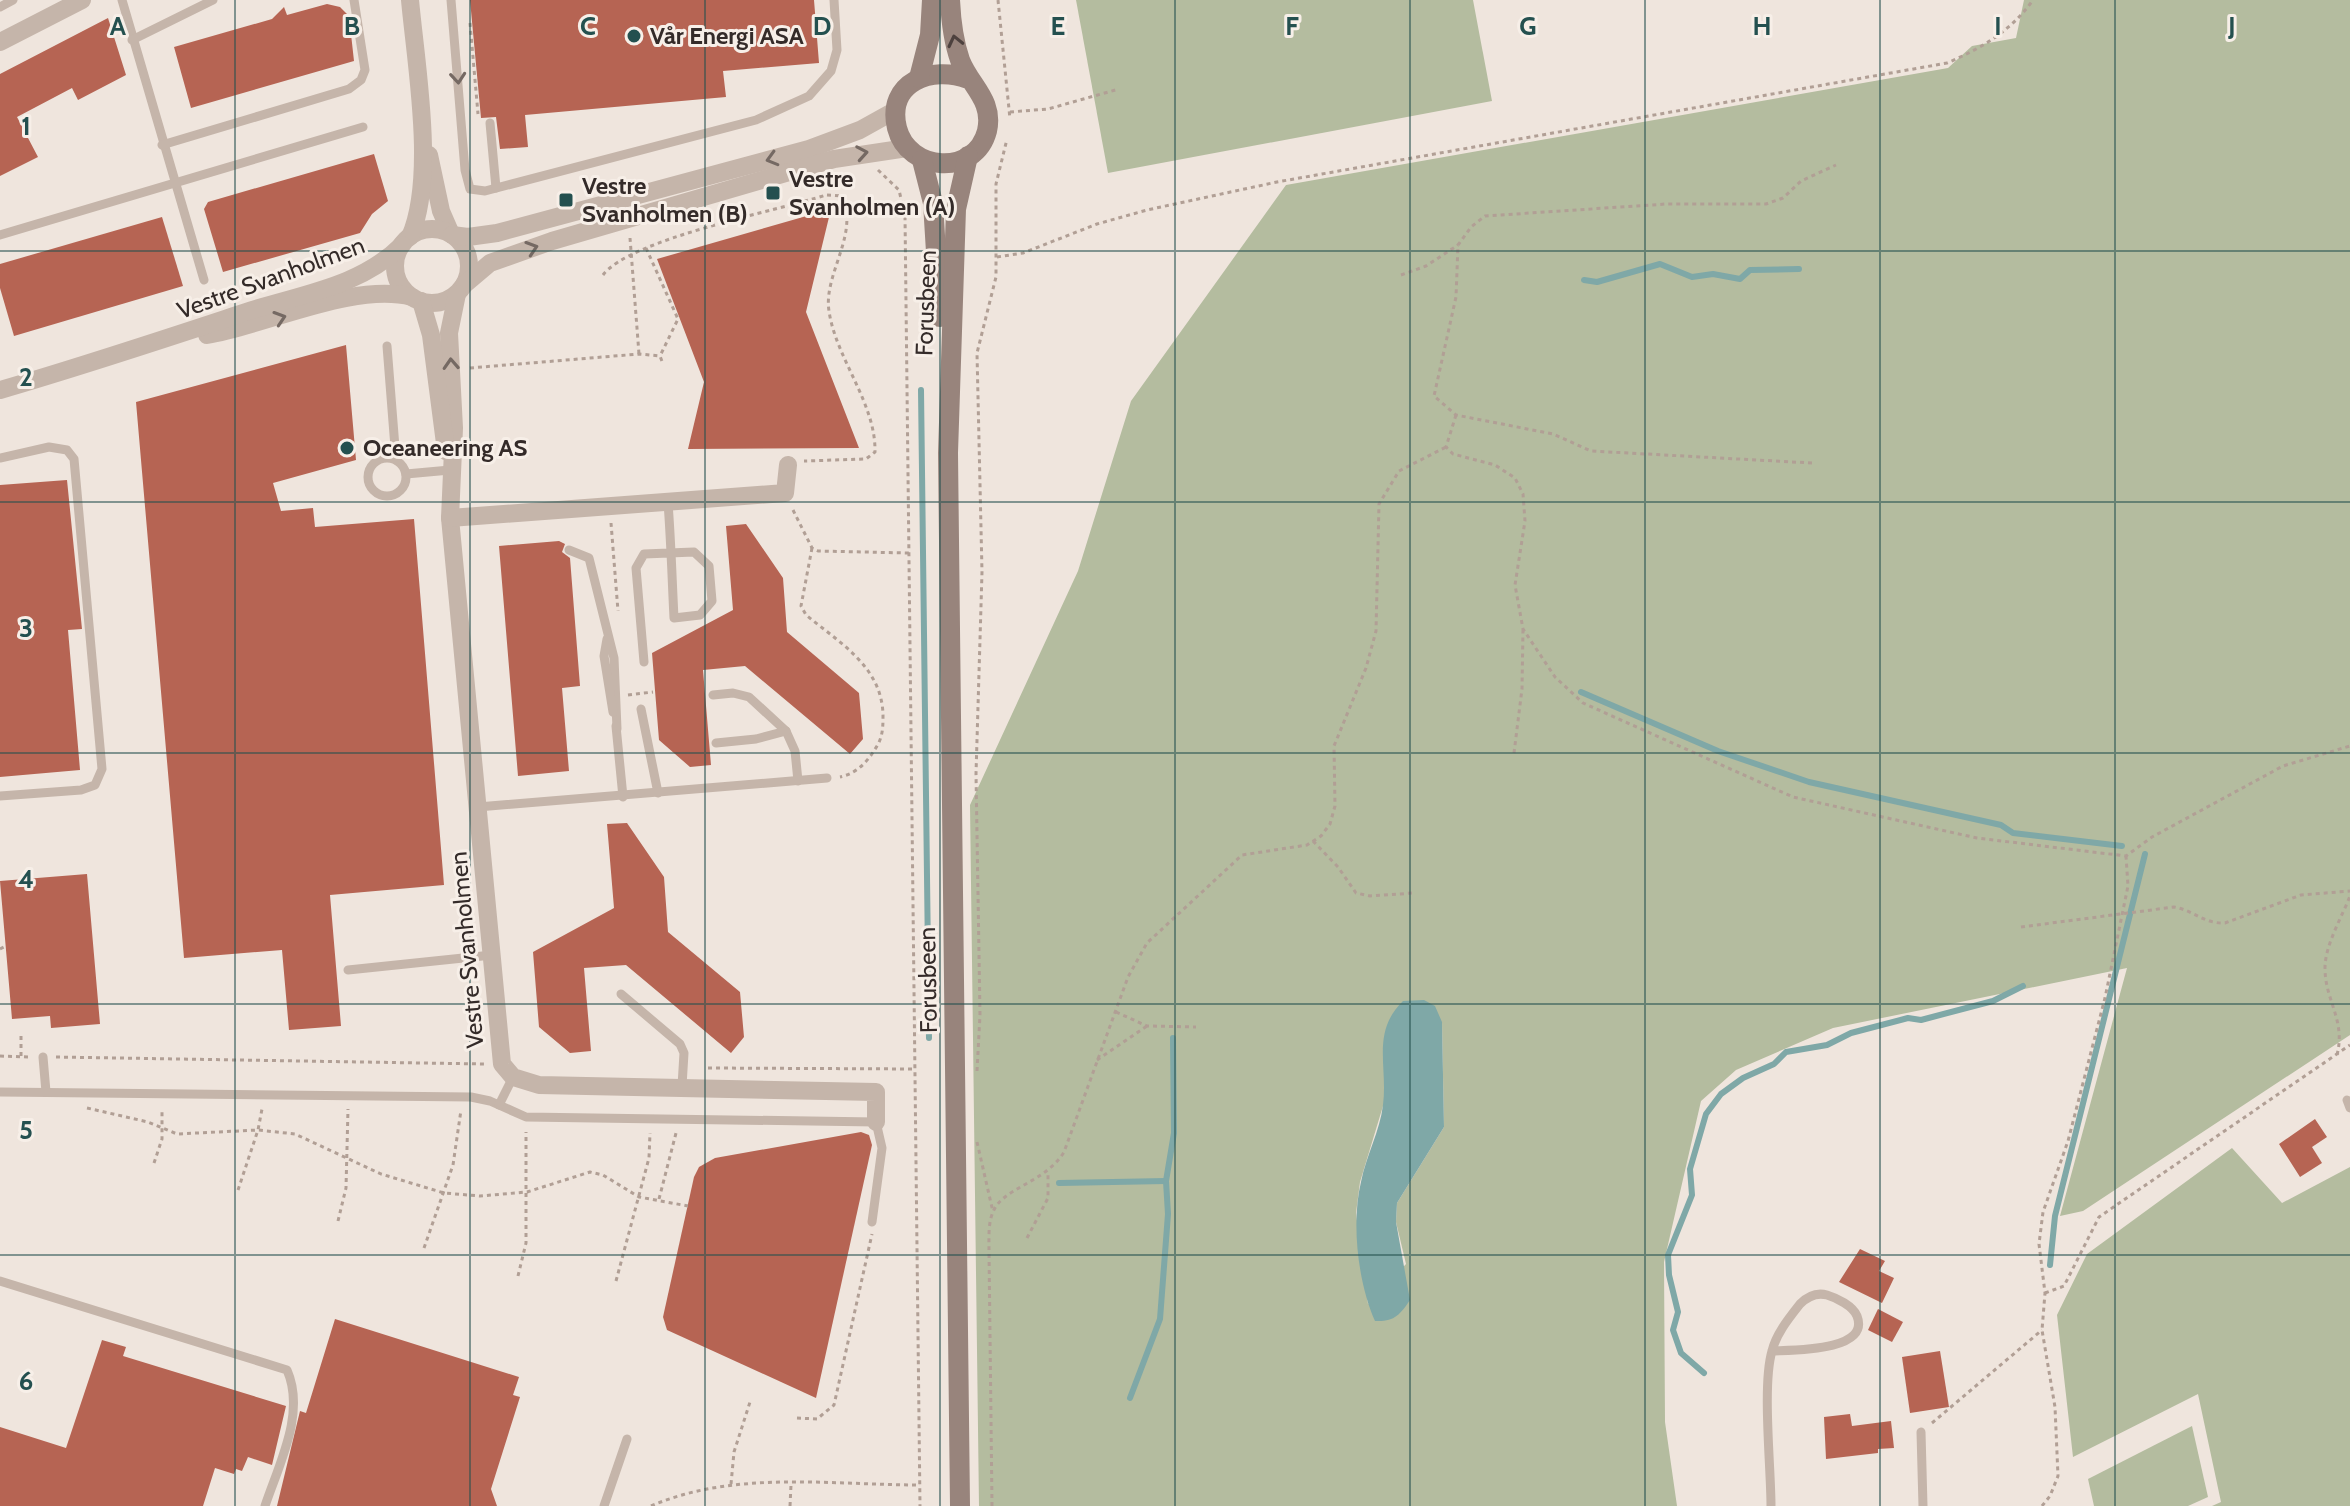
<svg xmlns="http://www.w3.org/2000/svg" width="2350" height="1506" font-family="Cabin,sans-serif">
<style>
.green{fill:#b4bc9f;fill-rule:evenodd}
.water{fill:#7fa8a7}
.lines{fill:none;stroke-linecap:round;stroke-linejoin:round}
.stream{stroke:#7fa8a7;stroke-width:6}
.building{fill:#b66453}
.path{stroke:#b19f95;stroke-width:3;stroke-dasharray:4 4;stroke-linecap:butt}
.service{stroke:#c5b5aa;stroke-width:9}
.minor{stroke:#c5b5aa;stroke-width:18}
.secondary{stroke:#98847c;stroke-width:20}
.oneway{stroke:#4d413e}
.oneway2{stroke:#756963}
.grid{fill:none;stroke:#24504f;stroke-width:2;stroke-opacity:0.55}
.poi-dot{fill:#24504f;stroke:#f7efe8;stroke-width:3}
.labels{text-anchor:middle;stroke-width:6;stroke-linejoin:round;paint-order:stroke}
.poi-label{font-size:24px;font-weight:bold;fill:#342b29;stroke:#f7efe8;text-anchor:start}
.street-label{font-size:24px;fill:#342b29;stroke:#f7efe8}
.grid-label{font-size:26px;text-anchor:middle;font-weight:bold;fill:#24504f;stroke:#f7efe8;stroke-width:6;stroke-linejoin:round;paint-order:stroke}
</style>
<rect width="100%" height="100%" fill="#efe5dd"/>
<!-- green -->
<g class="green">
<polygon points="1076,0 1473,0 1492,101 1108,173"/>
<path d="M2024 0H2350V1035L2083 1211 2060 1216 2127 968 1833 1028 1736 1070 1701 1101 1664 1262 1665 1422 1677 1506H979L970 805 1078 571 1131 401 1286 185 1948 68 1972 46 2016 38ZM1442 1022 1444 1127 1397 1203 1396 1222 1406 1264 1368 1304 1356 1213 1360 1182 1383 1106Z"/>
<polygon points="2232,1148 2282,1203 2350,1167 2350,1506 2212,1506 2221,1502 2198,1394 2073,1457 2057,1315 2087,1254"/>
<polygon points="2192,1426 2208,1497 2188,1506 2094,1506 2088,1479"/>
</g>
<!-- water -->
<path class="water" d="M1424 1000 1435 1006 1442 1022 1444 1127 1397 1203 1396 1222 1410 1300C1400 1315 1394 1322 1375 1321 1358 1283 1351 1223 1361 1182 1366 1156 1380 1131 1383 1105 1388 1066 1371 1032 1403 1001Z"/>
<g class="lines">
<!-- stream -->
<g class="stream">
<polyline points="1584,280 1597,282 1660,264 1692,277 1713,274 1740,279 1750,270 1799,269"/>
<polyline points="921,390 929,1038"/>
<polyline points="1581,692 1718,751 1809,782 2001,825 2013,833 2122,846"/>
<polyline points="1059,1183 1166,1181"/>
<polyline points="2050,1265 2055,1216 2145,854"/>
<polyline points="1704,1373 1681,1353 1673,1330 1678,1312 1669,1275 1668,1255 1692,1195 1690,1169 1706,1114 1721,1094 1743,1078 1774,1064 1786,1052 1827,1045 1851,1033 1908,1018 1921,1020 1993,1001 2023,986"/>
<polyline points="1130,1398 1160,1319 1168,1214 1166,1181 1174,1133 1173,1038"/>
</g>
</g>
<!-- building -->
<g class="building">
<polygon points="470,0 814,0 819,63 723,71 726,97 525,115 528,147 500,149 496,117 481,118"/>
<polygon points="327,4 340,7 349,16 354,61 191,108 174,47 272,19 284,7 287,15"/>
<polygon points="108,18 126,75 78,100 72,88 17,117 38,157 0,176 0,74"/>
<polygon points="374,154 388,201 372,214 360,233 223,272 204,209 208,202"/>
<polygon points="831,209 806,312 859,448 688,449 704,382 657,259"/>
<polygon points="162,217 183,286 14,336 0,288 0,264"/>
<polygon points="346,345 356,460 273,483 281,511 313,508 315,527 414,519 444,885 330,895 341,1026 289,1030 282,950 184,958 136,402"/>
<polygon points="67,480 82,629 68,630 80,770 0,777 0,485"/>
<polygon points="746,524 783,578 787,632 859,693 863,739 850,754 745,666 703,670 711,765 690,767 659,740 652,653 733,610 726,526"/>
<polygon points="559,541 565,544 562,552 570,558 580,686 562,688 569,771 518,776 499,546"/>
<polygon points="627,823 664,877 668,932 740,992 744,1037 731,1053 626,965 584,968 591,1051 570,1053 539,1027 533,952 614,908 607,824"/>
<polygon points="87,874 100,1024 51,1028 50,1016 12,1019 0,881"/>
<polygon points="2315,1119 2327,1137 2312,1147 2322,1163 2300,1177 2279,1144"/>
<polygon points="861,1132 869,1135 872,1145 816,1398 667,1330 663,1317 694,1177 699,1167 715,1158"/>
<polygon points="1860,1249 1885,1261 1879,1271 1894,1278 1882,1303 1839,1282"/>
<polygon points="1878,1309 1903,1322 1892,1342 1868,1330"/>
<polygon points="335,1319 519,1377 513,1395 520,1397 491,1489 497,1506 277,1506 300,1411 306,1413"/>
<polygon points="102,1340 126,1347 123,1356 286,1406 272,1465 248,1457 242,1471 236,1469 234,1474 215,1468 203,1506 0,1506 0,1427 66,1448"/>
<polygon points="1940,1351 1949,1407 1910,1413 1902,1357"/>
<polygon points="1850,1414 1852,1426 1891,1421 1894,1448 1878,1449 1878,1453 1826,1459 1824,1417"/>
</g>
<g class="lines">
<!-- path -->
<g class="path">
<polyline points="998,0 1010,119"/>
<polyline points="470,23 478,114"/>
<polyline points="1010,112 1048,109 1119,89"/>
<polyline points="878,170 899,190 905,216 920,1506"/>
<polyline points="630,238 639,354"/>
<polyline points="646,248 678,319 660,356"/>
<path d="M997 257 1023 253 1097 224 1147 210 1277 182 1947 63C1982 48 2011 31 2033 0"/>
<path d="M603 275C630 239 777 211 826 195L841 196C861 232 823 274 829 311 836 359 876 403 875 452L866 459 804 461"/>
<polyline points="1401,275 1426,266 1458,245"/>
<polyline points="470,368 639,354 660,356 663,364"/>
<polyline points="1456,415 1446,447 1453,454 1495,465 1515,478 1523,494 1525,521 1515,585 1523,629 1555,677 1583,703 1793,797 1977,838 2126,856 2152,837 2283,766 2350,746"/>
<polyline points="1812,463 1591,451 1553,434 1456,415 1434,396 1456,297 1458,245 1471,227 1485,216 1666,204 1766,204 1783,198 1801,181 1836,165"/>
<polyline points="793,510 812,548 818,551 909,553"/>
<polyline points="611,523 618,611"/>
<path d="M812 548 801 606 806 615C840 643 882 667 883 715 883 726 883 736 877 746 868 761 858 773 840 777"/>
<polyline points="628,695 653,692"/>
<polyline points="1514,753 1522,689 1523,629"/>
<polyline points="1313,841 1338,867 1356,893 1370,896 1413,893"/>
<path d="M2021 927 2174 907C2193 910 2204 924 2225 923L2301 895 2350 891"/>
<polyline points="0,949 4,947"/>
<polyline points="1116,1012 1147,1026 1196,1027"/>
<path d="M2337 1055C2346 1020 2325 1001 2325 968 2325 945 2342 917 2350 896"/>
<polyline points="0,1056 28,1057"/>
<polyline points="21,1056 21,1035"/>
<polyline points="56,1057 484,1064"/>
<polyline points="1097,1060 1147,1026"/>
<polyline points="708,1068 916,1069"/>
<polyline points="977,1071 980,1015 976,774 982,572 977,353 996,277 996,184 1007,139"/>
<polyline points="87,1108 148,1122 177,1134 258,1130 295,1134 381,1174 444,1193 480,1196 527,1192 590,1172 603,1175 639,1197 688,1206"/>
<polyline points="977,1142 993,1212"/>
<polyline points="154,1163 162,1139 162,1109"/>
<polyline points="238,1190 258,1130 262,1109"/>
<polyline points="659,1199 676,1133"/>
<polyline points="338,1221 346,1188 348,1109"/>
<polyline points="1027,1238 1048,1198 1048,1172"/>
<polyline points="424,1248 453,1165 461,1110"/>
<polyline points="518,1276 526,1243 526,1132"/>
<polyline points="616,1281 649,1158 650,1133"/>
<polyline points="2045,1293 2064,1286 2099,1217 2350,1045"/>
<polyline points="797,1418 817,1419 834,1405 872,1234"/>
<polyline points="1932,1423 2042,1330"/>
<polyline points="731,1484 734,1452 750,1402"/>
<path d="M651 1506C734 1470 832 1485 920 1485"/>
<polyline points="790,1506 791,1485"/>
<path d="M992 1506 989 1250C989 1238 988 1223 993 1212 1002 1188 1045 1183 1064 1152L1128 977 1147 943 1242 855 1307 845 1321 836 1330 824 1335 806 1334 746 1366 668 1376 631 1379 504 1399 471 1446 447"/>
<polyline points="2042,1506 2050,1496 2058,1476 2055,1407 2042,1330 2045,1293 2039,1244 2043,1212 2068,1141 2105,998 2128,886 2126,856"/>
</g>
<!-- service -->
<g class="service">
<polyline points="122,0 204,280"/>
<polyline points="451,0 465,170 470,189 485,191 756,120 809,96 831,71 837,50 834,0"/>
<polyline points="0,7 13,0"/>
<polyline points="132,40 213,0"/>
<polyline points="490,123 496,188"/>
<polyline points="162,145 349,89 361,80 365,70 354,0"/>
<polyline points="0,235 363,127"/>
<polyline points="387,346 396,460"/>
<polyline points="0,458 49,447 67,450 74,459 102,769 95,785 81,790 0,796"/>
<circle cx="387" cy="477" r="19"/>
<polyline points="406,474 450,470"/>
<polyline points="569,550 589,558 614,658 617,729"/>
<polyline points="607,639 604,656 613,712"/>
<path d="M644 662 636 568 644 554 694 552 709 566 712 601 700 615 674 618C672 579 671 541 668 503"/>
<polyline points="713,695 733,693 749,697 786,731 795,751 798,781"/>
<polyline points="641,709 658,793"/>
<polyline points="616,726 623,797"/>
<polyline points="716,743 756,739 786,731"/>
<polyline points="478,807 827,778"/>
<polyline points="348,970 492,955"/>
<polyline points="621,994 680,1044 684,1053 682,1086"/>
<polyline points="43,1057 46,1092"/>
<polyline points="0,1092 471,1097 490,1101 526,1117 876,1122 882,1148 872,1222"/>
<polyline points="2347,1100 2350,1108"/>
<polyline points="499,1105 513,1077"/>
<path d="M0 1281 287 1370C306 1413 279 1464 265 1506"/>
<polyline points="1921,1432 1923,1506"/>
<polyline points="604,1506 627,1439"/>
<path d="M1771 1506C1771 1467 1762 1385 1772 1351 1776 1334 1789 1318 1800 1304 1807 1297 1816 1292 1827 1295 1837 1298 1853 1306 1857 1316 1871 1352 1790 1350 1772 1351"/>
</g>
<!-- minor -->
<g class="minor">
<polyline points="0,42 82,0"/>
<polyline points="429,155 441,211 451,234"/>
<circle cx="432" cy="266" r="37"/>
<polyline points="452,235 468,237 497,233 809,149 860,130 896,110"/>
<path d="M410 237C436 177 416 66 410 0"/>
<polyline points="464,285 490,263 552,241 834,159 907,148"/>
<polyline points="457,294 449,333 454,428 450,518 502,1064 513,1077 539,1085 876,1092 876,1122"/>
<polyline points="421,301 431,335 446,451"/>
<path d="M207 335C269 324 354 282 412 297"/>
<path d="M0 390C83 366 164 339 246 312 301 294 360 287 402 245"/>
<polyline points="450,518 785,493 788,465"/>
</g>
<!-- secondary -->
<g class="secondary">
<path d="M950 0C951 21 953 40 960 60 970 86 994 100 987 131 975 177 908 172 897 128 886 82 932 65 968 79"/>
<polyline points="919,78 930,35 932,0"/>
<polyline points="922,160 933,203 940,317"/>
<polyline points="960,1506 948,453 956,209 968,156"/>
</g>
</g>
<!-- one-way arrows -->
<defs><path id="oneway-chevron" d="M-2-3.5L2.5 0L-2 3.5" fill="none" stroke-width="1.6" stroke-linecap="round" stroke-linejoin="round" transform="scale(2)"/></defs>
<use class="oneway" href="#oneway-chevron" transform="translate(955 41) rotate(-103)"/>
<g class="oneway2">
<use href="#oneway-chevron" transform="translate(458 78) rotate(85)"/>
<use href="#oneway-chevron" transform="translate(862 153) rotate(-10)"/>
<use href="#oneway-chevron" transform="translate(772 159) rotate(164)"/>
<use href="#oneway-chevron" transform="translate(532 248) rotate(-18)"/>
<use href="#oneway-chevron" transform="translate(280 318) rotate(-18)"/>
<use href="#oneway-chevron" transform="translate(451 364) rotate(-93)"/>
</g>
<!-- grid -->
<path class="grid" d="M235 0V1506M470 0V1506M705 0V1506M940 0V1506M1175 0V1506M1410 0V1506M1645 0V1506M1880 0V1506M2115 0V1506M0 251H2350M0 502H2350M0 753H2350M0 1004H2350M0 1255H2350"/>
<!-- markers -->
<g class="poi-dot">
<circle cx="634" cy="36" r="8"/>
<rect x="765" y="185" width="16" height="16" rx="4"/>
<rect x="558" y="192" width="16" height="16" rx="4"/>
<circle cx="347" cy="448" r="8"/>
</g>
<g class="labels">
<!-- poi labels -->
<g class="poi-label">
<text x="650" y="44">Vår Energi ASA</text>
<text x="789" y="187">Vestre<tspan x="789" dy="28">Svanholmen (A)</tspan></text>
<text x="582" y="194">Vestre<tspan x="582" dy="28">Svanholmen (B)</tspan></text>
<text x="363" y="456">Oceaneering AS</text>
</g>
<!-- street labels -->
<g class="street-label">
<text transform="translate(271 278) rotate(-20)" y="8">Vestre Svanholmen</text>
<text transform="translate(926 303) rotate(-88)" y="8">Forusbeen</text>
<text transform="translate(467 950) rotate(-95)" y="8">Vestre Svanholmen</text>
<text transform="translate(928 980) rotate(-91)" y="8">Forusbeen</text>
</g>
</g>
<g class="grid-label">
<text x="118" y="35">A</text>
<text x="352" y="35">B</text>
<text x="588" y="35">C</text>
<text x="822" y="35">D</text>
<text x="1058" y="35">E</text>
<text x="1292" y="35">F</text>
<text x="1528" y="35">G</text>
<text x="1762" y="35">H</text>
<text x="1998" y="35">I</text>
<text x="2232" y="35">J</text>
<text x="26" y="135">1</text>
<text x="26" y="386">2</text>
<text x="26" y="637">3</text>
<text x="26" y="888">4</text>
<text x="26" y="1139">5</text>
<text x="26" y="1390">6</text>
</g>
</svg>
